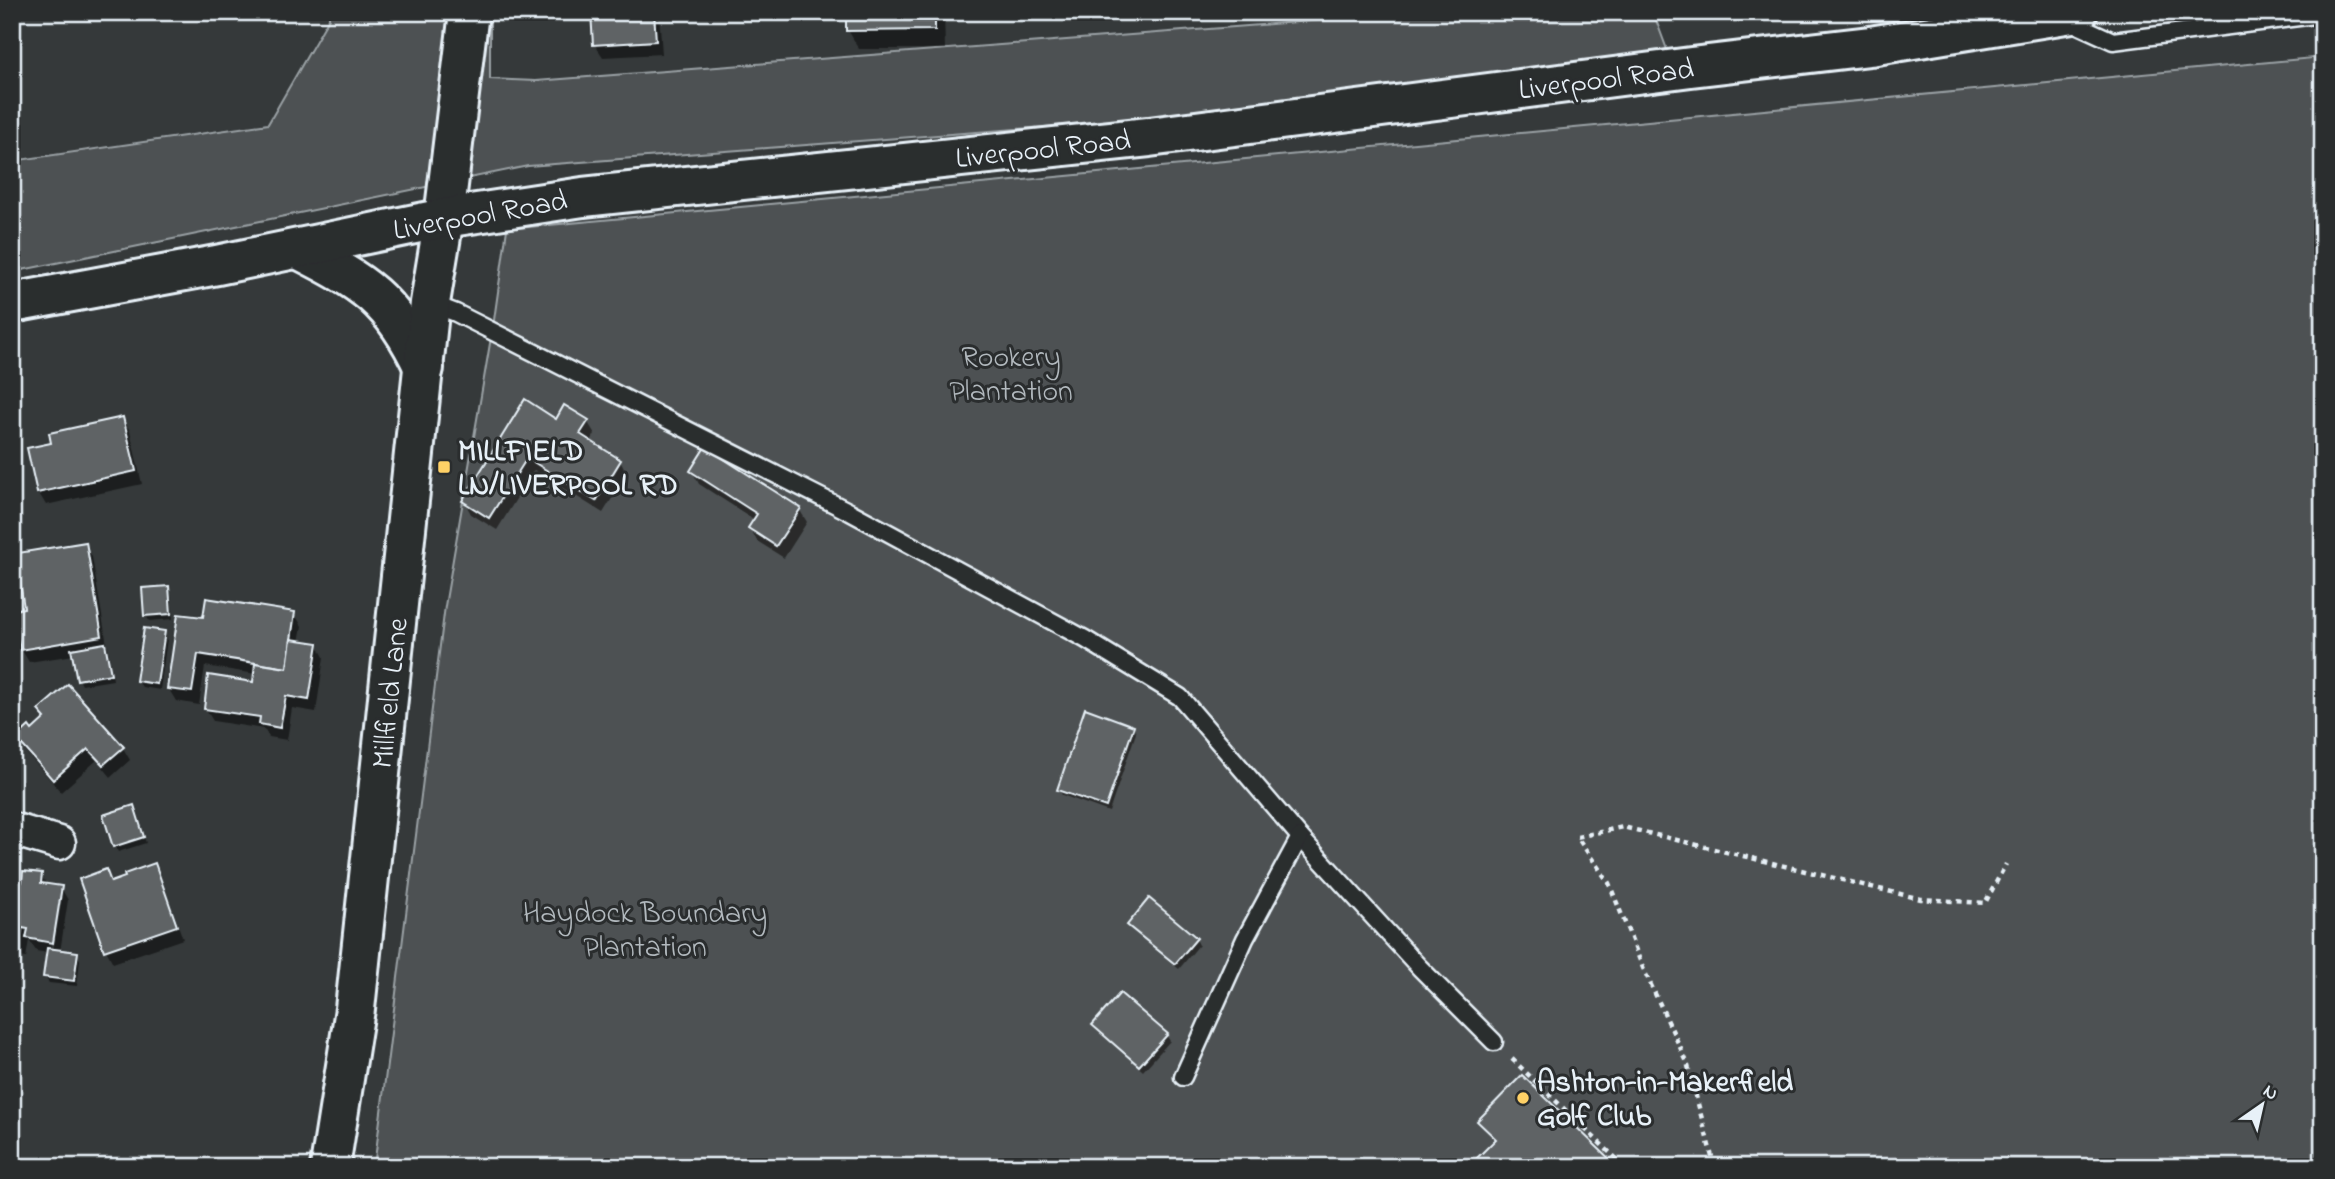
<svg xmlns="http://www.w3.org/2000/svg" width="2335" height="1179" font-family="'Indie Flower',sans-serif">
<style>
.green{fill:#4d5152;stroke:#9aa1a5;stroke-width:2}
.shadow{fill:#0007;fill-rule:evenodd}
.building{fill:#5f6365;stroke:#e8f1f8;stroke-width:2}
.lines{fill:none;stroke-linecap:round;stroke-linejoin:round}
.lane-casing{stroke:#e8f1f8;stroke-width:21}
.street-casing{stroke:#e8f1f8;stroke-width:37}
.secondary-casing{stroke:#e8f1f8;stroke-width:44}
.highway-casing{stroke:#e8f1f8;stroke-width:44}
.path{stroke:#e8f1f8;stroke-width:4.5;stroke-dasharray:5 5;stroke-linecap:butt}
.lane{stroke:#2a2d2e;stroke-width:16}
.street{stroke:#2a2d2e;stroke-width:32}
.secondary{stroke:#2a2d2e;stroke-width:38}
.highway{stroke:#2a2d2e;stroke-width:38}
.poi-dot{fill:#ffd166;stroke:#2a2d2e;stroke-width:2.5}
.labels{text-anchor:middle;stroke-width:6;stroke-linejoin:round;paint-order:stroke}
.street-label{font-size:30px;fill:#e8f1f8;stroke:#2a2d2e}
.park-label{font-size:30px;fill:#b2b9be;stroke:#2a2d2e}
.poi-label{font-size:30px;font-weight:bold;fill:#e8f1f8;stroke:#2a2d2e;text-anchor:start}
</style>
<rect width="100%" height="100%" fill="#35393a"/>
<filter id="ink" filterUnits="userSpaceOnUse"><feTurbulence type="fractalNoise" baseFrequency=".0143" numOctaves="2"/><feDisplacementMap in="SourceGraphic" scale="14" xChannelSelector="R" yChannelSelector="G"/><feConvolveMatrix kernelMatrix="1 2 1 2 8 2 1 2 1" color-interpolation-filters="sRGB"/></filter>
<g filter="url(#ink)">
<!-- green -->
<g class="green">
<polygon points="329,12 490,12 490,79 536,81 1427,12 1653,12 1678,79 528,166 12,272 12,161 268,124 329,18"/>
<polygon points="2323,57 2323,1167 374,1167 445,606 494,320 507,229"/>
</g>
<!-- shadow -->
<g class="shadow">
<polygon points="593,12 659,12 662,54 603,57 595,45"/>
<polygon points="848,12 944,12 945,49 859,49 848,30"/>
<polygon points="123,419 130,431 142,484 46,505 38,492 53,444"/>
<polygon points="556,421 587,421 595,434 590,443 620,461 627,474 603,513 534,470 497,530 471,514 464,501"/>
<polygon points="692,471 799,509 807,522 784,558 757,541 750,528 755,520 699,484"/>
<polygon points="85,544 92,557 113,680 82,685 79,679 74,655 29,662 21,649 26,609 23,589 20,589 12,577"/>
<polygon points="168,588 171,594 173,619 149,621 146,615"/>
<polygon points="294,613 302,626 299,642 317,644 324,657 316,712 292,708 287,740 269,737 264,729 213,721 205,708 254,684 256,674 205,666 199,705 176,701 168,688 205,619"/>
<polygon points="164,633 167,639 160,690 142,687 138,681"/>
<polygon points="40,711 123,748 130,760 111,777 97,760 61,792 25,751 18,739 32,732 46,720"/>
<polygon points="1133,727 1136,733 1109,812 1062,795 1059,790"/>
<polygon points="136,813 146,843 118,852 115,846"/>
<polygon points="154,865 161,878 183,939 113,963 106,950 106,871 113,884"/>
<path d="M41 875 47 885 61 888 68 900 60 952 77 954 80 960 77 986 49 983 45 977 48 953 36 951 29 940 26 958 12 956V882L23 884ZM58 897H62L53 951H50Z"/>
<polygon points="1129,925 1196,939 1199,945 1179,969 1133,931"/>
<polygon points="1094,1025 1166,1035 1170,1041 1143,1071 1098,1031"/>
</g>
<!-- building -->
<g class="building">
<polygon points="591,12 654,12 656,41 593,45"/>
<polygon points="846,12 935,12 935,30 846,31"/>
<polygon points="525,399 556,419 564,405 589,420 580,434 621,460 596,501 527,458 489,518 462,501"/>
<polygon points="123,417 136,471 37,493 27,448 51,443 49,433"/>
<polygon points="705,447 801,508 776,546 748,528 757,514 690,471"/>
<polygon points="86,542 102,636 20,650 13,610 24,608 19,576 12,577 12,554"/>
<polygon points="169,586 171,614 144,616 142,588"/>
<polygon points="206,598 295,612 287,668 198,654 192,692 167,689 178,614 203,617"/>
<polygon points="144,628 165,631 157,684 136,681"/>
<polygon points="291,639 318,643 309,700 286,696 280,728 259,724 260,717 204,709 208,675 253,682 255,663 287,668"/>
<polygon points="105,643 111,674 77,680 71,649"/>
<polygon points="68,684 124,747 103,765 88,749 53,780 16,738 29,726 32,730 45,718 38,710"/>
<polygon points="1085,708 1134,726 1106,807 1057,790"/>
<polygon points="134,805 144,837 113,847 103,815"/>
<polygon points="155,863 177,926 104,951 79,879 106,869 111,882 125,877 124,874"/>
<polygon points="23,871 42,873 41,883 62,886 53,943 26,938 28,929 22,928 20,946 12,945 12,881 22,882"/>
<polygon points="1149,898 1197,938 1175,964 1127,925"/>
<polygon points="47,948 78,952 74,981 43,977"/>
<polygon points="1120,993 1168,1034 1139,1066 1092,1025"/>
<polygon points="1522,1075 1618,1167 1468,1167 1496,1139 1477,1121"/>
</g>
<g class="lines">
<!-- lane casing -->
<g class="lane-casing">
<g id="lane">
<polyline points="2069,21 2113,41 2323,14"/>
<polyline points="430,303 456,313 850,512 1085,639 1180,697 1300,837 1420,968 1494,1042"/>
<polyline points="1183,1077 1245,939 1300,837"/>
</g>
</g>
<!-- street casing -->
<g class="street-casing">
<polyline id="street" points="12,829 59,843"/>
</g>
<!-- secondary casing -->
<g class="secondary-casing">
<g id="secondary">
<path d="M298 249C363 282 392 299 424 368"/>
<polyline points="330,1167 355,1009 430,303 444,218 469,12"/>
</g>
</g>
<!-- highway casing -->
<g class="highway-casing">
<polyline id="highway" points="12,303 217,265 444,218 583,197 1149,137 1691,67 1870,46 2078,12"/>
</g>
<!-- path -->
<g class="path">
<polyline points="1512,1059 1625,1167"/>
<polyline points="1712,1167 1712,1157 1687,1062 1643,968 1609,883 1577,837 1623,827 1921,899 1985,903 2006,864"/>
</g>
<!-- lane -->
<use href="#lane" class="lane"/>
<!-- street -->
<use href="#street" class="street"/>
<!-- secondary -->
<use href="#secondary" class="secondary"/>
<!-- highway -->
<use href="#highway" class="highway"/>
</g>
</g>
<!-- markers -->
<g class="poi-dot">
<rect x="437" y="460" width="14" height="14" rx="3.5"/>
<circle cx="1523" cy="1098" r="7"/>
</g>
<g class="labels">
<!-- street labels -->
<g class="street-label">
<text transform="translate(1606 78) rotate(-7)" y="10">Liverpool Road</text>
<text transform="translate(1043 148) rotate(-6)" y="10">Liverpool Road</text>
<text transform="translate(480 214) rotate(-10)" y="10">Liverpool Road</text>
<text transform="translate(389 693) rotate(-84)" y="10">Millfield Lane</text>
</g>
<!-- park labels -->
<g class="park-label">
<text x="1011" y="366">Rookery<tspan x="1011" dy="34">Plantation</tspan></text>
<text x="645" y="922">Haydock Boundary<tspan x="645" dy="34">Plantation</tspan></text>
</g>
<!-- poi labels -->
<g class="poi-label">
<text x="458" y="460">MILLFIELD<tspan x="458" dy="34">LN/LIVERPOOL RD</tspan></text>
<text x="1537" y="1091">Ashton-in-Makerfield<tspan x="1537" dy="34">Golf Club</tspan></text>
</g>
</g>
<!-- margin -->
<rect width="2335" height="1179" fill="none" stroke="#2a2d2e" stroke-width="42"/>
<rect x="21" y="21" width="2293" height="1137" fill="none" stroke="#e8f1f8" stroke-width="2.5" filter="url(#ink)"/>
<!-- north arrow -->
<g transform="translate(2262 1105) rotate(34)" stroke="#2a2d2e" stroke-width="5" paint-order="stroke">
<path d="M0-5L12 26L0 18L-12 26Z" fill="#e8f1f8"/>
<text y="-10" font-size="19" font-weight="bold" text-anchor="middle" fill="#e8f1f8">N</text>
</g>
</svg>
